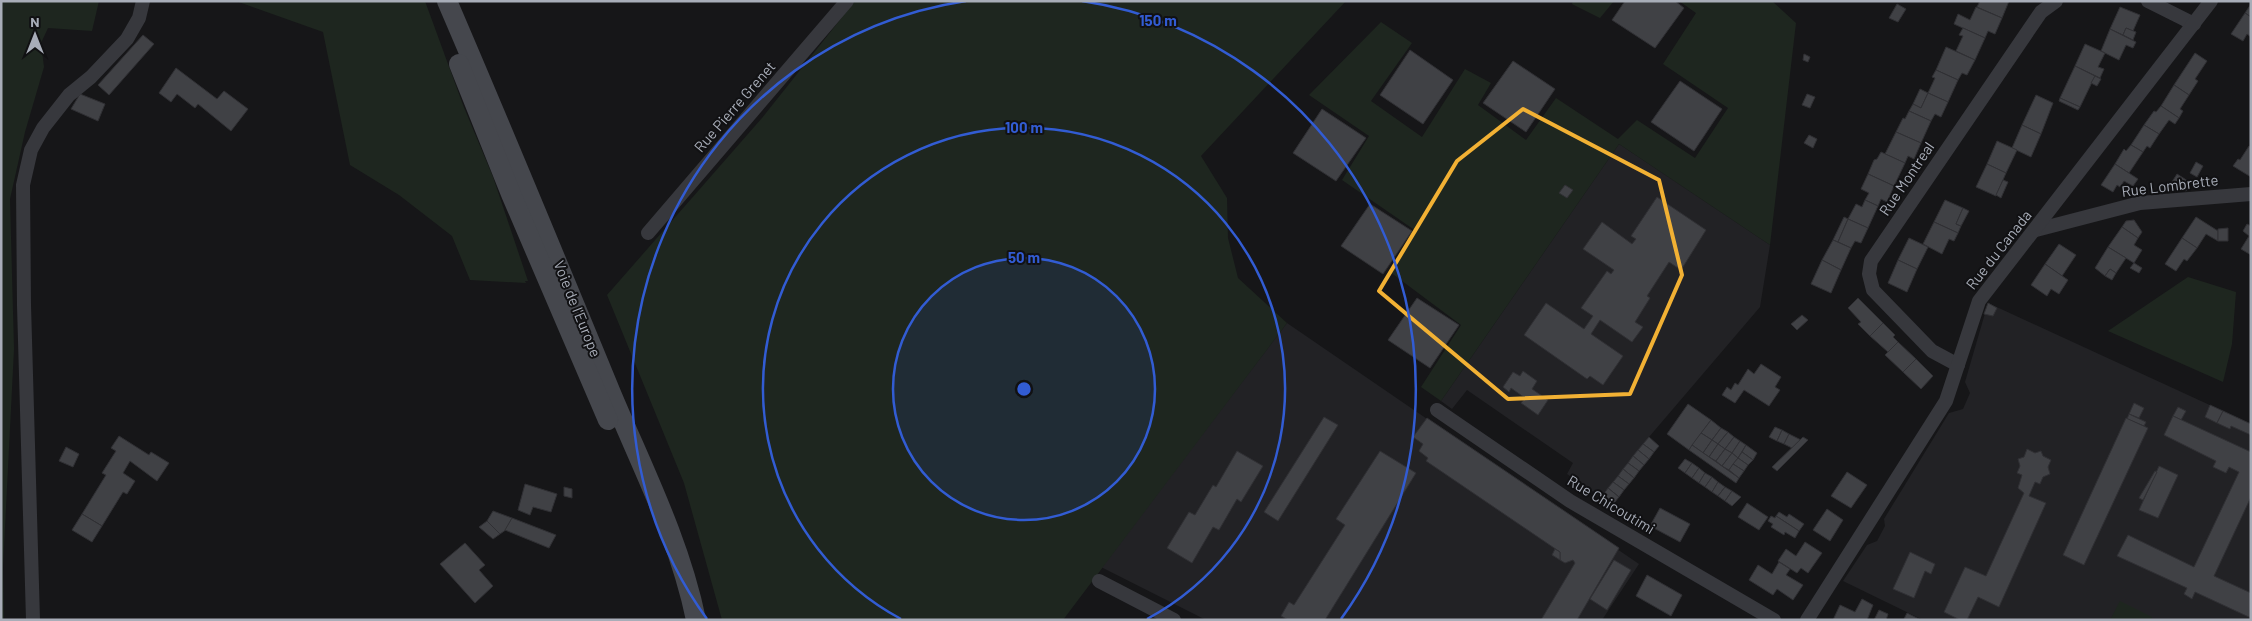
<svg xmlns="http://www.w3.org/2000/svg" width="2252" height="621" font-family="Barlow,sans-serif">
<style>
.built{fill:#222225}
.green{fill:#1e261f}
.building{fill:#404145;stroke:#303034}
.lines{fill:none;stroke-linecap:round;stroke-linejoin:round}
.minor{stroke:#37383d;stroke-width:14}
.secondary{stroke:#45474d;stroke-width:20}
.marked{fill:none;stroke:#f2b134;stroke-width:4;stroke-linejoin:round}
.ring{fill:none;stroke:#325cd3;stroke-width:2.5}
.labels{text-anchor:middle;stroke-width:4;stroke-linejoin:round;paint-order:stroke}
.street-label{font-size:15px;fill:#a8adb8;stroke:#111113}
.centre{fill:#325cd3;stroke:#111113;stroke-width:2.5}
.ring-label{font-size:15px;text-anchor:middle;font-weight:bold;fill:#325cd3;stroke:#111113;stroke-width:4;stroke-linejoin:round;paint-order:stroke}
</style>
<rect width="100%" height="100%" fill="#161618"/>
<!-- built -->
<g class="built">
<polygon points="1619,144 1770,245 1760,307 1649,437 1601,497 1567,474 1573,463 1467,390 1452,409 1441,401"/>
<polygon points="1988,303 2251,424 2251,620 1923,620 1843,581 1867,545 1877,541 1885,526 1884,519 1949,413 1963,409 1970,393 1965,382"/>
<polygon points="1287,323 1639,564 1602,620 1206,620 1101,567"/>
</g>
<!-- green -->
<g class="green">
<polygon points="1,1 99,1 92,31 48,28 41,43 44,67 25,132 10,199 14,349 3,567 4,620 1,620"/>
<polygon points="236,1 425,1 463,105 493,177 528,281 525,281 526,283 470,280 452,236 399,195 350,165 323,32"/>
<polygon points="855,1 1346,1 1201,156 1227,198 1228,238 1238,278 1287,323 1063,620 722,620 684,483 607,295 762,118"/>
<polygon points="1573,1 1614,1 1600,18 1572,4"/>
<polygon points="1679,1 1772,1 1796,23 1770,245 1619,144 1441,401 1421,387 1461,325 1390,272 1416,231 1342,180 1369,136 1309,95 1381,22 1412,43 1371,101 1422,137 1465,69 1491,83 1478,105 1526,140 1556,98 1618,139 1637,120 1695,158 1728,108 1663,64 1696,13"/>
<polygon points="2188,277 2236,292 2232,344 2223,382 2108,331"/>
<polygon points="2120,601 2152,617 2151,620 2110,620"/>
</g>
<!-- building -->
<g class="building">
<polygon points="1625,1 1675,1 1684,8 1655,48 1612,20"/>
<polygon points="1980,1 2009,1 2002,18 1977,7"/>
<polygon points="1897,4 1906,9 1898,22 1889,18"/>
<polygon points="2251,4 2251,17 2245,13"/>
<polygon points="1976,7 2002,18 1995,34 1988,31 1985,38 1954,24 1958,14 1970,20"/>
<polygon points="2120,7 2140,15 2133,31 2126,28 2123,35 2110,29"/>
<polygon points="2245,13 2251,17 2251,37 2247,34 2243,41 2231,34"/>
<polygon points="1963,28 1985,38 1975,60 1956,51 1963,36 1959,35"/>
<polygon points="2126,28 2136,32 2133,40 2123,35"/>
<polygon points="2110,29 2136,42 2133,48 2126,45 2119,60 2101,51"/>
<polygon points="143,35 154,44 109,95 98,85"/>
<polygon points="2085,44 2105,53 2098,67 2104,69 2100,78 2075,66"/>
<polygon points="1946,47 1975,60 1967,75 1962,73 1958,80 1936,70"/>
<polygon points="1410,50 1453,80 1423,124 1380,95"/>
<polygon points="2195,53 2207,61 2195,79 2198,81 2189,95 2174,85"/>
<polygon points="1804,54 1810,57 1808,62 1803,60"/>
<polygon points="1513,61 1555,89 1526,132 1483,103"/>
<polygon points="2075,66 2095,76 2080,107 2060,98"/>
<polygon points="176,68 217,99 224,91 248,109 231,131 198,104 195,108 177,94 171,102 159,93"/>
<polygon points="1936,70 1958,80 1948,102 1928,93 1935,78 1932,77"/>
<polygon points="2095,76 2101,79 2097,86 2091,83"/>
<polygon points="1680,81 1722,109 1694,151 1651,122"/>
<polygon points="2174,85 2189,95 2180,109 2183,111 2179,118 2161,106"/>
<polygon points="1920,89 1928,93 1921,108 1913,104"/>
<polygon points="1928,93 1948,102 1941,117 1935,114 1931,121 1909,111 1913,104 1921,108"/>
<polygon points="80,94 105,104 98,121 71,109"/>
<polygon points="1807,94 1815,97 1810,108 1802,105"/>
<polygon points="2036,95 2053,103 2041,134 2022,125"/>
<polygon points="2060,98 2080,107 2078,110 2059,101"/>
<polygon points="2161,106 2179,118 2175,124 2169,120 2159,134 2144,125 2154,111 2156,112"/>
<polygon points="1322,109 1366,138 1336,181 1293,153"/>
<polygon points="1909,111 1931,121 1921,143 1896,132 1903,118 1905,119"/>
<polygon points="2022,125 2041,134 2031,157 2012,148"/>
<polygon points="2144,125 2159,134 2150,148 2147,146 2143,152 2131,145"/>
<polygon points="1896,132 1921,143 1914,159 1908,156 1905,163 1885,154"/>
<polygon points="1809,135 1817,139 1813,148 1804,143"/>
<polygon points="1997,141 2017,150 2006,173 1987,164"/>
<polygon points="2131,145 2143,152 2129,173 2115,164 2124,149 2126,151"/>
<polygon points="2249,146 2251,147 2251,177 2233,166 2238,159 2240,160"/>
<polygon points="1881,152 1905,163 1894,186 1868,174 1874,160 1877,159"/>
<polygon points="2196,162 2203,166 2197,177 2190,173"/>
<polygon points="1987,164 2006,173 1996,196 1976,187"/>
<polygon points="2115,164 2138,179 2133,186 2124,181 2120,187 2117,185 2113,192 2101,185"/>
<polygon points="1868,174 1894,186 1887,202 1881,199 1878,206 1865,200 1869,193 1861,189"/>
<polygon points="2177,174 2191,183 2186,191 2172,182"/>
<polygon points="2003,180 2008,182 2001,198 1996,195"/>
<polygon points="1565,185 1573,190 1567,198 1559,193"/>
<polygon points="1657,197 1706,230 1681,270 1669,262 1647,296 1650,298 1635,322 1643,327 1632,342 1600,320 1591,334 1623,356 1603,385 1590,376 1587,379 1524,335 1546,303 1584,329 1593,316 1581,308 1607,271 1611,274 1614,270 1583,249 1602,222 1632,244 1636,239 1631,236"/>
<polygon points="1865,200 1878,206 1868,228 1848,219 1856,204 1862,207"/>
<polygon points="1945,200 1963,208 1956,224 1961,226 1958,233 1934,222"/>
<polygon points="1370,204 1412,231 1383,274 1341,246"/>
<polygon points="1963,208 1969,211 1961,226 1956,224"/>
<polygon points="1844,217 1848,219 1838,242 1833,240"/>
<polygon points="2196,217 2218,231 2218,241 2206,234 2197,248 2182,238"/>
<polygon points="1848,219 1868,228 1861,243 1855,241 1851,248 1838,242"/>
<polygon points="2134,220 2142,232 2138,238 2122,227 2126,221"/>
<polygon points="1934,222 1958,233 1954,241 1949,239 1942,254 1923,244"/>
<polygon points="2247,224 2251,226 2251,255 2241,249 2249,236 2243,231"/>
<polygon points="2122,227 2138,238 2134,245 2142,250 2134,263 2108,247"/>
<polygon points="2228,228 2228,241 2218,241 2218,229"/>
<polygon points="1909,238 1928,247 1917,269 1898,260"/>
<polygon points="2182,238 2197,248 2187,261 2184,259 2176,271 2165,264"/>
<polygon points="1833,240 1851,248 1841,270 1822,260"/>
<polygon points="2059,244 2076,255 2062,276 2045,264"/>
<polygon points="2108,247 2126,258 2116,273 2110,269 2105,276 2095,268"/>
<polygon points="1822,260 1841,270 1831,293 1811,284"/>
<polygon points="1898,260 1917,269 1907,292 1888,283"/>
<polygon points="2134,263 2142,268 2139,273 2130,268"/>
<polygon points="2045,264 2068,280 2059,294 2051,289 2047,296 2031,285"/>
<polygon points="2110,269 2116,273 2112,280 2105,276"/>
<polygon points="1417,298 1459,325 1430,368 1388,340"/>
<polygon points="1858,298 1883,323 1870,336 1858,324 1861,322 1848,308"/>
<polygon points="1988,303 1997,308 1993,316 1984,314"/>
<polygon points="1802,315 1808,320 1797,330 1791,324"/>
<polygon points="1883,323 1895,335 1893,337 1898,342 1888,352 1870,336"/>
<polygon points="1898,342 1916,359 1903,372 1885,355"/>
<polygon points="1916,359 1933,376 1921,389 1903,372"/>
<polygon points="1761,364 1781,377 1775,387 1780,390 1769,406 1744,390 1735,403 1722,395 1727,387 1731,390 1735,383 1738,385 1748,369 1754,374"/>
<polygon points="1523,371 1537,381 1532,389 1548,400 1538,415 1521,403 1525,398 1511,388 1509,392 1503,387 1513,372 1520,376"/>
<polygon points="2134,403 2144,408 2139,418 2129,414"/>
<polygon points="1688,404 1711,420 1689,450 1667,434"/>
<polygon points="2210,405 2223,411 2217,423 2205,417"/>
<polygon points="2178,407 2186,411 2181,420 2173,416"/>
<polygon points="2223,411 2251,424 2251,435 2231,426 2230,429 2217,423"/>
<polygon points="2129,414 2146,422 2144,426 2127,419"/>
<polygon points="2173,416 2251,452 2251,497 2214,576 2251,593 2251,618 2195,592 2192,599 2184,594 2187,588 2117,556 2128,535 2194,567 2239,472 2229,467 2226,473 2213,467 2216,461 2164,435"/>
<polygon points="1324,417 1338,425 1278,521 1264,512"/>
<polygon points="1427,418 1619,548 1577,620 1541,620 1575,563 1573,560 1565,563 1560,560 1560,552 1426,461 1428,458 1419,451 1423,444 1413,437"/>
<polygon points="2126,418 2148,428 2084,565 2063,555"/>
<polygon points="1711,420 1721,428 1712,440 1701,433"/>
<polygon points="1775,427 1782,430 1777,441 1769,437"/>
<polygon points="1721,428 1728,432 1718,444 1712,440"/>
<polygon points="1782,430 1789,434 1784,444 1777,441"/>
<polygon points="1728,432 1734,437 1725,449 1718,444"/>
<polygon points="1701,433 1712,440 1703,453 1692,445"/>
<polygon points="1789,434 1801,440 1792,448 1784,444"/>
<polygon points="119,436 149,455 151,452 169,463 157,481 130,461 123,473 135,481 127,494 123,492 102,526 82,514 106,475 102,473 116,451 111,448"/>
<polygon points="1649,437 1659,446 1654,452 1643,444"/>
<polygon points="1734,437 1740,441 1732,453 1725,449"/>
<polygon points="1803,437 1808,440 1777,471 1772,467"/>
<polygon points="1712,440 1718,444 1709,457 1703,453"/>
<polygon points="1740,441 1746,445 1738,458 1732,453"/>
<polygon points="1643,444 1654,452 1649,459 1638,450"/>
<polygon points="1718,444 1725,449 1716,461 1709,457"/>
<polygon points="1692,445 1739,478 1736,483 1689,450"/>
<polygon points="1746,445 1757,453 1753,460 1742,452"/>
<polygon points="66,447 79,454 73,467 59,461"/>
<polygon points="1725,449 1732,453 1722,466 1716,461"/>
<polygon points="2027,449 2035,453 2041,451 2043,456 2051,460 2048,467 2050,474 2043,477 2040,484 2035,482 2029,496 2046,503 1999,607 1978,597 1967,620 1960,620 1944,612 1965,567 1986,576 2024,493 2018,488 2022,475 2017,473 2020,466 2018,459 2024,457"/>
<polygon points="1638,450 1649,459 1644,465 1633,456"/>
<polygon points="1237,451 1263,466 1241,502 1237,499 1219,530 1213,527 1192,563 1167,548 1189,512 1195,515 1213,485 1216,487"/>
<polygon points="1380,451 1416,473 1325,620 1288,620 1281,616 1289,602 1294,605 1345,525 1336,519"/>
<polygon points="1742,452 1753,460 1748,465 1738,458"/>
<polygon points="1732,453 1738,458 1729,470 1722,466"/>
<polygon points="1633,456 1644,465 1639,471 1628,463"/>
<polygon points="1738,458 1748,465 1744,471 1733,464"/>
<polygon points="1685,459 1692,463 1685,473 1678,468"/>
<polygon points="1628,463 1639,471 1634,478 1623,469"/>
<polygon points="1692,463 1699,468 1692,478 1685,473"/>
<polygon points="1733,464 1744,471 1739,478 1729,470"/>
<polygon points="2159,466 2178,475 2158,518 2139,510"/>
<polygon points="1699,468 1705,473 1699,483 1692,478"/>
<polygon points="1623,469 1634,478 1629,484 1618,476"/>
<polygon points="2155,471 2157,472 2143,500 2139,498"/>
<polygon points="1847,472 1867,485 1851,508 1831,496"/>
<polygon points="1705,473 1712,477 1705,487 1699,483"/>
<polygon points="1618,476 1629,484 1624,490 1613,482"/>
<polygon points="1712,477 1718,482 1712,492 1705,487"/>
<polygon points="1613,482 1624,490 1619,497 1608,488"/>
<polygon points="1718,482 1725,487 1718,496 1712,492"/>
<polygon points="525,484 557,494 551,512 533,507 530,515 518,510"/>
<polygon points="564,487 572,489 572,498 564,496"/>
<polygon points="1725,487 1732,491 1725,501 1718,496"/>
<polygon points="1608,488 1619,497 1614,503 1603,495"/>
<polygon points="1732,491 1741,497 1732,506 1725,501"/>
<polygon points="1747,503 1768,517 1759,530 1738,517"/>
<polygon points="1660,508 1690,524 1680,542 1650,526"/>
<polygon points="1827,509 1843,520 1830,541 1813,530"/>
<polygon points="493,511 512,518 507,529 500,534 487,521"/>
<polygon points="1779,512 1787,517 1789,514 1804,524 1799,531 1776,516"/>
<polygon points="82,514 102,526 92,542 72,530"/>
<polygon points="1771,516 1775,518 1776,516 1799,531 1795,538 1785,532 1784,535 1771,527 1773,524 1768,521"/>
<polygon points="512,518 556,535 549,548 505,530"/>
<polygon points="487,521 500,534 493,539 479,527"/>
<polygon points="1805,542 1822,553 1808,573 1801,568 1797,573 1778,561 1786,549 1796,556"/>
<polygon points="465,543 485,565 479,570 493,586 475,603 440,564"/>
<polygon points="1555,549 1560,552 1560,560 1552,555"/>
<polygon points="1910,552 1935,564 1931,574 1925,571 1914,598 1893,589"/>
<polygon points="1614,560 1631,570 1607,610 1590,599"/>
<polygon points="1779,562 1790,569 1786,575 1803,585 1793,600 1777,589 1773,595 1749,580 1758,565 1772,574"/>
<polygon points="1647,575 1682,595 1671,616 1636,596"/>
<polygon points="1862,599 1873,605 1867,620 1833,620 1840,605 1855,612"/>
<polygon points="1879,610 1888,614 1886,620 1874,620"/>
<polygon points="1907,613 1921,620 1904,619"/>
</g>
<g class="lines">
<!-- minor -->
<g class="minor">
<polyline points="2148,1 2194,24"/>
<polyline points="2036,230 2140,203 2251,194"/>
<polyline points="648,233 847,1"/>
<polyline points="1958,365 1932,351 1873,290 1869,274 1871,261 2041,12 2056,1"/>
<polyline points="1437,410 1570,501 1774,620"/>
<polyline points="1099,581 1174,620"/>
<polyline points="33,620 24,305 23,185 31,150 43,128 69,95 91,77 127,39 139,18 143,1"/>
<polyline points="1807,620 1946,401 1979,301 2211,1"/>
</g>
<!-- secondary -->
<g class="secondary">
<path d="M447 1C503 131 557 262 611 393 642 467 680 541 696 620"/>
<polyline points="459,64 511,194 608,420"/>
</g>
</g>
<!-- marked area -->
<path class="marked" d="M1523 109 1659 180 1682 275 1630 394 1508 399 1379 291 1457 161Z"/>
<!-- distance rings -->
<circle cx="1024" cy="389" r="131" fill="#325cd3" fill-opacity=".12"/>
<g class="ring">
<circle cx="1024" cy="389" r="131"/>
<path d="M901 619A261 261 0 1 1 1147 619"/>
<path d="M707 619A392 392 0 0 1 966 1M1082 1A392 392 0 0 1 1341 619"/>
</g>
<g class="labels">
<!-- street labels -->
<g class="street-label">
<text transform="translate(735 107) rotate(-49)" y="5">Rue Pierre Grenet</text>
<text transform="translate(1907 179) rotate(-56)" y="5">Rue Montreal</text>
<text transform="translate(2170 186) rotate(-7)" y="5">Rue Lombrette</text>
<text transform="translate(1999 250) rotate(-52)" y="5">Rue du Canada</text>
<text transform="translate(577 309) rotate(68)" y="5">Voie de l'Europe</text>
<text transform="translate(1611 505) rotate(31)" y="5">Rue Chicoutimi</text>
</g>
</g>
<circle cx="1024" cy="389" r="8" class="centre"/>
<g class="ring-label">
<text x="1158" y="26">150 m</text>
<text x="1024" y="133">100 m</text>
<text x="1024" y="263">50 m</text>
</g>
<!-- border -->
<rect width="2252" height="621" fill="none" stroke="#a8adb8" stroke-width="5"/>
<!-- north arrow -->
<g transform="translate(35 35)" stroke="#111113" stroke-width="4" paint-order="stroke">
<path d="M0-4L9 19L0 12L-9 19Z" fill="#a8adb8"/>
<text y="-8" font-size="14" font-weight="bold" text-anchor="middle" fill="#a8adb8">N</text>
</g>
</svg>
